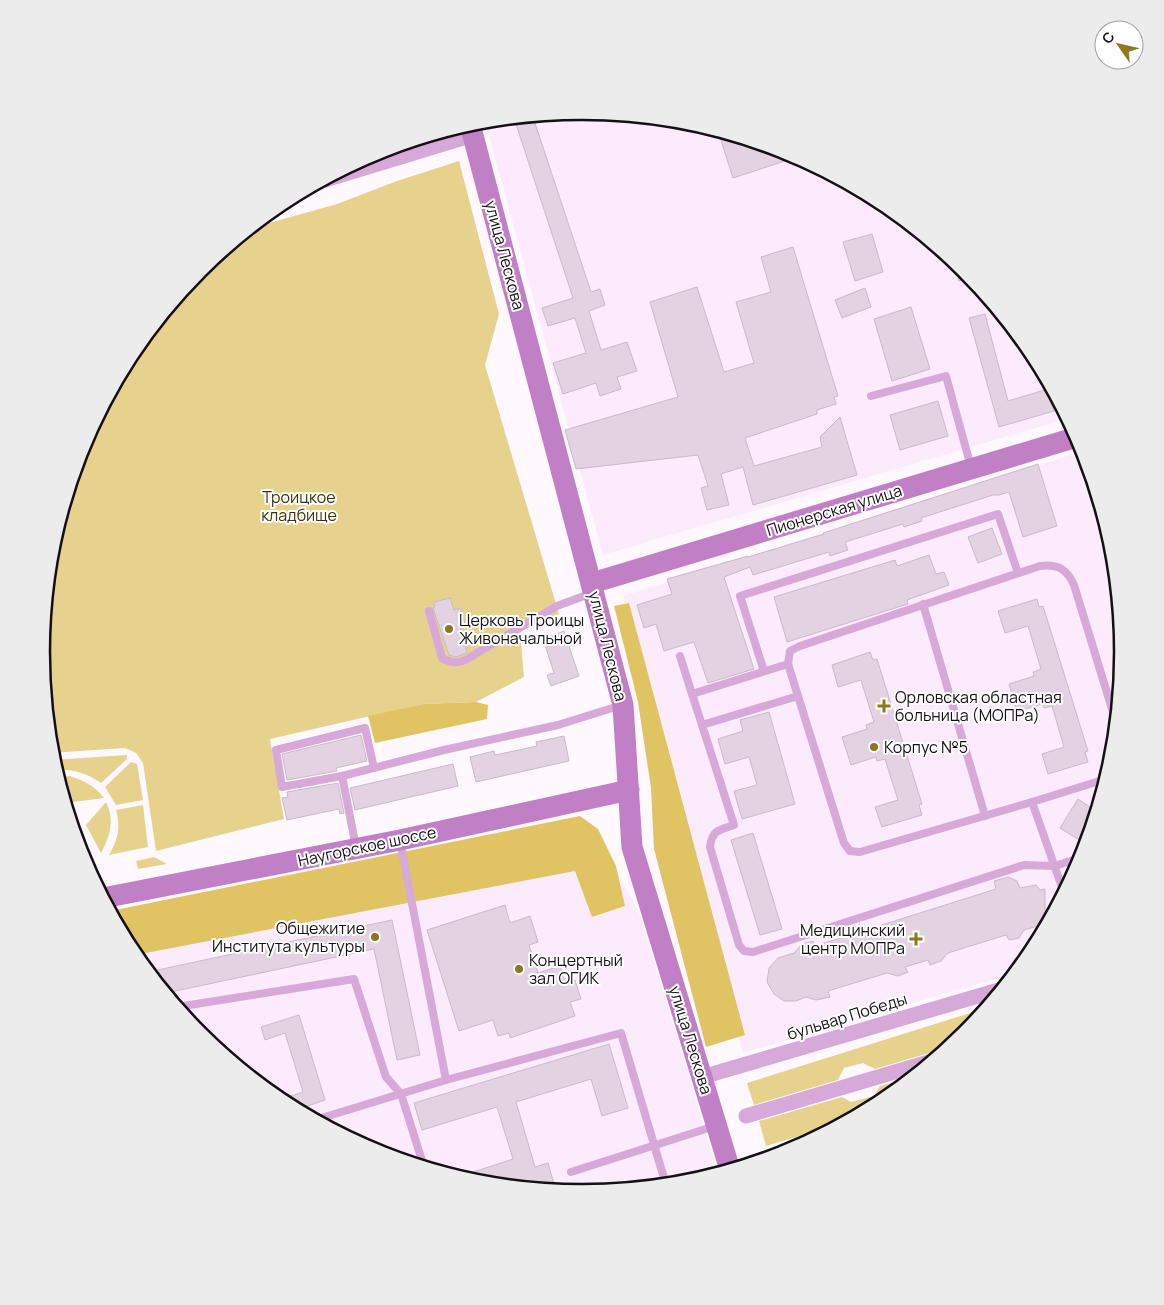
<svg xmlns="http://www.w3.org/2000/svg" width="1164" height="1305" font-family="Manrope,sans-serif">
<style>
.built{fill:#fcebfd}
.green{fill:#e6d28d}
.forest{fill:#e0c362}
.building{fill:#e2d2e2;stroke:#c9bac9}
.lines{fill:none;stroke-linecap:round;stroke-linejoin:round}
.lane{stroke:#d6a9d8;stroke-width:8}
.street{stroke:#d6a9d8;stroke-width:15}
.secondary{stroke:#c17fc5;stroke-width:21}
.poi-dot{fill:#90781e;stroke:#fff;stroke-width:2}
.labels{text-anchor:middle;stroke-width:4;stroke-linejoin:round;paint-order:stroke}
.street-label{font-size:16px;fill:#151015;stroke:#fff}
.park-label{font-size:16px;fill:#3e3307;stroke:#fff}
.poi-label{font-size:16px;fill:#151015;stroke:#fff;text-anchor:start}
.rim{fill:none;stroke:#151015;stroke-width:2.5}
</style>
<rect width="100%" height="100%" fill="#fff9ff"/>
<!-- built -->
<g class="built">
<polygon points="582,112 688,122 789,153 883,203 965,270 1032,352 1067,419 603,555 485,121"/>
<polygon points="1083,451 1112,547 1123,653 1112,758 1081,860 1031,953 1016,973 743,1053 623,596"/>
<polygon points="49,576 53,593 46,653 42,658"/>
<polygon points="605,852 639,912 718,1174 687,1183 582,1193 476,1183 375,1152 281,1102 199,1035 132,953"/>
</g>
<!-- green -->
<g class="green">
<polygon points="459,161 499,314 485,365 559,614 520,630 524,677 476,702 423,704 270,739 284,819 156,851 143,763 136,753 125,748 51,753 42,659 46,653 52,593 49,576 52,547 83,445 133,352 200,270 251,228 337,204 397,181"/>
<path d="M127 755V759L101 783C86 773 73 769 55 770L52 760Z"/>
<polygon points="131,762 137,764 143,800 116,805 105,787"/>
<path d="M70 776C85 781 95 786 104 798L73 802 58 777Z"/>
<path d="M106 802C115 820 110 836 101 853L86 825Z"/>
<path d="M143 805 148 847 109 855C118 840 121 827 116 810Z"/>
<polygon points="154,857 167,864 138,869 136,861"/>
<polygon points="986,1008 964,1035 949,1047 875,1069 863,1063 844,1068 838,1080 754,1105 747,1083"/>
<polygon points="915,1076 882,1102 843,1123 766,1146 759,1121 842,1097 851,1102 874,1096 880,1086"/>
</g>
<!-- forest -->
<g class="forest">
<polygon points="629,603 745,1035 706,1047 654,849 651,788 638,702 614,606"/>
<polygon points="476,702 488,705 487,719 375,743 368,716 423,704"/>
<polygon points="580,816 598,829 616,866 625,906 592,917 575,871 135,955 110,911"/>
</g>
<!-- building -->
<g class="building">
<polygon points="533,117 591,292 600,289 605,305 589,311 601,350 627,342 637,371 617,377 621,389 600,396 596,383 563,394 553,363 586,353 575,318 548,326 542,308 573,298 514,118"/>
<polygon points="718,131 789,153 797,157 733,178"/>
<polygon points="872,234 883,272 855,281 843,242"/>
<polygon points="793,247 838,396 834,397 836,404 817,410 817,414 745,438 754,466 822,447 820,437 840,417 857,475 753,505 743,467 721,474 729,505 707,510 701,488 708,486 698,455 576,469 565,430 678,397 650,302 697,287 724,372 754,363 736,302 771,292 761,257"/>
<polygon points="953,261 965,270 971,278 959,281"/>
<polygon points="865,288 871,307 842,318 835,300"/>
<polygon points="911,307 930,369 892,381 874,319"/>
<polygon points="985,314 1008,401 1048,389 1054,411 999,427 969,318"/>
<polygon points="938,401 948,436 900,450 890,415"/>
<polygon points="1038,464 1057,526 1023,537 1009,492 999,495 993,495 921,518 922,521 904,527 903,524 845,542 848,550 830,556 829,552 753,575 750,567 724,577 754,669 708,683 694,642 664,651 656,624 644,628 637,605 672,594 667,579 748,556 748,557 824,534 823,533"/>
<polygon points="992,528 1002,554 978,563 968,537"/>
<polygon points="929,555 936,574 944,572 949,585 907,600 908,604 787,642 774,597 895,560 897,566"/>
<polygon points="450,598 454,610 461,608 465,624 460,626 467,653 456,657 449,655 433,608 435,607 434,602"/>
<polygon points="1037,599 1039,607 1043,606 1088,751 1085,752 1088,762 1048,774 1042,754 1064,747 1052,706 1044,708 1042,704 1017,712 1009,684 1034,676 1033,672 1041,669 1028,626 1005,633 998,611"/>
<polygon points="564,631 579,676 551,686 547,675 554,673 543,639"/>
<polygon points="870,652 873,660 877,659 922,804 919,805 922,815 882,827 875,807 898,800 885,759 877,761 876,757 851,765 842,737 867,729 866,725 874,722 861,680 838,687 832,665"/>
<polygon points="769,712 795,804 742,819 734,791 757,785 749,757 725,764 718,739 743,731 740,720"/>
<polygon points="361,735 367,761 336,768 337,771 287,780 282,754"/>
<polygon points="564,736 569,761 476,782 470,757 494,751 495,755 537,746 536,742"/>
<polygon points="453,764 458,786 355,810 350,788"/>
<polygon points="338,783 344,813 340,814 339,809 287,820 282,798 288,797 287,792"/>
<polygon points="1078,799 1096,811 1079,840 1060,828"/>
<polygon points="753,833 782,929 760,935 731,840"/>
<polygon points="1008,877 1017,881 1020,888 1036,885 1040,890 1045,889 1045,909 1049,920 1048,923 1024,930 1019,938 1009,940 1006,935 948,953 941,961 930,965 928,960 905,967 908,972 898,976 887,973 828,991 830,997 816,1000 806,997 796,1001 784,1001 774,994 767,982 769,968 778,958 794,953 802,944 813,941 815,946 996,889 994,881"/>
<polygon points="505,905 510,923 530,916 538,942 529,945 538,973 560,966 565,983 575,980 581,999 570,1002 575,1016 510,1038 509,1033 498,1036 493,1020 459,1031 427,930"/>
<polygon points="392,920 420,1055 397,1060 374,949 166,993 148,972"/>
<polygon points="299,1015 325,1100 296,1110 287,1105 285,1098 303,1092 285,1033 265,1040 261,1027"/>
<polygon points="609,1044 628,1108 602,1116 591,1079 516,1102 535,1167 548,1163 556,1191 476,1183 458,1177 513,1159 497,1107 422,1130 414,1103"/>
</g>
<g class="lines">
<!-- lane -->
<g class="lane">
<polyline points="871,396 946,376 971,467"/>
<polyline points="923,604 985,816"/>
<path d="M429 611 442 658C456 666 464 662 477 653L557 606 592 593"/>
<polyline points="680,656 692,694 788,664"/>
<polyline points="764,671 740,596 998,514 1018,573"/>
<polyline points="692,694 702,725 798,696"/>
<path d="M702 725 734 825C719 830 712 830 710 847L739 945 744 951 753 952 1024 865 1055 866 1082 857"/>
<polyline points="342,776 282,787 276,750 365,728 374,768"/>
<path d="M1106 779 1032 802 860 852 850 851 844 843 788 664 790 651 800 646 1040 566C1058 564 1067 569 1074 585L1116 722"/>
<polyline points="1032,802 1064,893"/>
<polyline points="400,841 446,1080"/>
<polyline points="356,847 342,776 444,750 558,725 622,705"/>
<polyline points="177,1007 354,979 386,1077 401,1094 424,1167"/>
<polyline points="315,1120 446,1080 621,1033 666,1185"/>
<polyline points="571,1172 715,1126"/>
</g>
<!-- street -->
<g class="street">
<polyline points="325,180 473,135"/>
<polyline points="702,1077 1002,989"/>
<polyline points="746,1116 932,1061"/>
</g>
<!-- secondary -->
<g class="secondary">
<polyline points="470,124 623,705 632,847 730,1170"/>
<polyline points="592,583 1077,437"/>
<polyline points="103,898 400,840 629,790"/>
</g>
</g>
<!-- markers -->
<g class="poi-dot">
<circle cx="449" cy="629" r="5"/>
<path d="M881.5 698.5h5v5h5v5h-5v5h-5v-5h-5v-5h5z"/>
<circle cx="874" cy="747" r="5"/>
<circle cx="375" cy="937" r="5"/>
<path d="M913.5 931.5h5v5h5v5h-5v5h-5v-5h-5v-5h5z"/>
<circle cx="519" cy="969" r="5"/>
</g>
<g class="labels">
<!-- street labels -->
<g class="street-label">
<text transform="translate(505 255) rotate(75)" y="6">улица Лескова</text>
<text transform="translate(834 510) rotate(-17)" y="6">Пионерская улица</text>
<text transform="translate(608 646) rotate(76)" y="6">улица Лескова</text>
<text transform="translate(367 846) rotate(-12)" y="6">Наугорское шоссе</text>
<text transform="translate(847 1016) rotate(-17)" y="6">бульвар Победы</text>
<text transform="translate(691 1040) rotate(73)" y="6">улица Лескова</text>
</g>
<!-- park labels -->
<g class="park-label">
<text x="299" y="503">Троицкое<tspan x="299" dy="18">кладбище</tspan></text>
</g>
<!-- poi labels -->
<g class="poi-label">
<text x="459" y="626">Церковь Троицы<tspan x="459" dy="18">Живоначальной</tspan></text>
<text x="895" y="703">Орловская областная<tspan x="895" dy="18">больница (МОПРа)</tspan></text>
<text x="884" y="753">Корпус №5</text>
<text x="365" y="934" text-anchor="end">Общежитие<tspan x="365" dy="18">Института культуры</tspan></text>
<text x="905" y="936" text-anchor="end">Медицинский<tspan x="905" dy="18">центр МОПРа</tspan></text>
<text x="529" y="966">Концертный<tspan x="529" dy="18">зал ОГИК</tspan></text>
</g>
</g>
<!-- crop -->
<path d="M0 0H1164V1305H0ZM50 652a532 532 0 1 1 1064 0a532 532 0 1 1-1064 0Z" fill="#ececec" fill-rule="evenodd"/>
<path class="rim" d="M50 652a532 532 0 1 1 1064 0a532 532 0 1 1-1064 0Z"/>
<!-- north arrow -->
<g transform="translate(1119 45) rotate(304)"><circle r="24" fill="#ffffff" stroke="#a19fa1"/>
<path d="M0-4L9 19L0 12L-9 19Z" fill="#90781e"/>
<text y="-8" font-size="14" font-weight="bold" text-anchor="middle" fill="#151015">С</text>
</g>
</svg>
